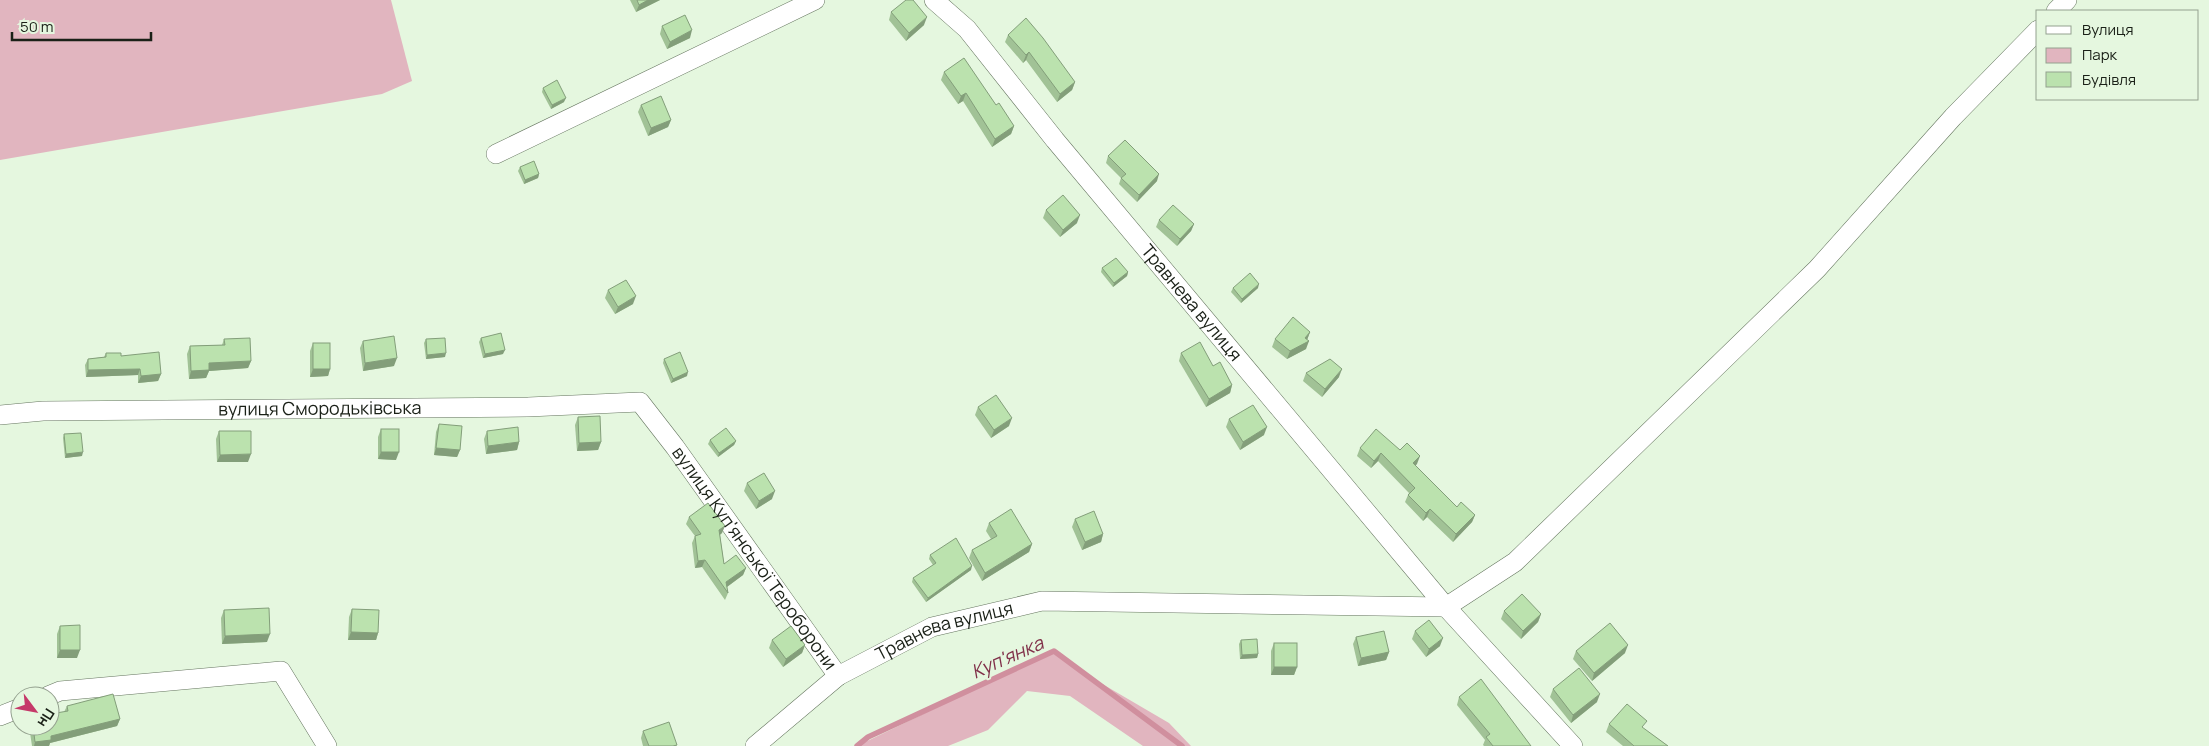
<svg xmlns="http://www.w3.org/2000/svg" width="2209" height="746" font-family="Manrope,sans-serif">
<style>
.green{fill:#e1b5bf}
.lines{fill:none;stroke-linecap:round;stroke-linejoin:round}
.stream{stroke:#d08f9e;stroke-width:5.5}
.minor-casing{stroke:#65755f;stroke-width:20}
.minor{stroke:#fff;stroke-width:19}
.wall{fill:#a1c296}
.shaded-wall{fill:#839e7a}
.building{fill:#bbe2ae;stroke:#839e7a}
.labels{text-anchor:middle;stroke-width:4;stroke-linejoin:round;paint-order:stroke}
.street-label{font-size:18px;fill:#1a2017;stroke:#e5f7df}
.water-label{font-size:19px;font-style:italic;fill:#803049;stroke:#e5f7df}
</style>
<rect width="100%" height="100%" fill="#e5f7df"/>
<!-- green -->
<g class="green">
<polygon points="0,0 391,0 412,81 382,94 0,160"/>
<polygon points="1054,651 1087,675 1169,723 1191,746 1143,746 1070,696 1027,691 988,730 948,746 857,746"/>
</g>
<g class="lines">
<!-- stream -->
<polyline class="stream" points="857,746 868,737 1054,651 1182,746"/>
<!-- minor casing -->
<g class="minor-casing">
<g id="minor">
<path id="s1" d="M934 0 967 29 1055 140 1446 607 1573 746"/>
<polyline points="2056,11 2067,0"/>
<polyline points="496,154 815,0"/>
<path id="s2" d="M0 415 43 411 528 407 640 402 675 447 838 676"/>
<polyline points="1446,607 1515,562 1817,269 1953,117 2038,30"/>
<polyline points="48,696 60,691 281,671 327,746"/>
<polyline points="0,716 20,708"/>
<path id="s3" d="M755 746 838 676 932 627 1042 601 1446 607"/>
</g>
</g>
<!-- minor -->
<use href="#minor" class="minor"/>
</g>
<!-- wall -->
<g class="wall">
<polygon points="630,0 660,0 636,12"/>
<polygon points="891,12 924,25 906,41 889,20"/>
<polygon points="662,26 690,38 667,49 660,34"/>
<polygon points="1008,35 1075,82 1072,90 1057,102 1026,60 1023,63 1005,42"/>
<polygon points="944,72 996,105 1014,126 1011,134 992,147 963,101 958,104 941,80"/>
<polygon points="543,88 564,102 551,109 542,92"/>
<polygon points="641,105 671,120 668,127 648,136 638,112"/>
<polygon points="1108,156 1157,181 1137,202 1119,184 1121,178 1106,163"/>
<polygon points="520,167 539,174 538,178 524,184 518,171"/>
<polygon points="1046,210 1077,223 1060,237 1043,218"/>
<polygon points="1159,220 1194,224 1191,231 1177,246 1156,227"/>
<polygon points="1102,268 1128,272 1127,276 1113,287 1101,272"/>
<polygon points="1233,288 1258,288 1241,303 1231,292"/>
<polygon points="608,290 633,304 615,314 605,298"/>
<polygon points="1310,332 1307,340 1306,349 1287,359 1272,347 1275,339"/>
<polygon points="481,338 503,354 483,358 479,342"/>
<polygon points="224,339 251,361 248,368 209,371 206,378 189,379 187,354 190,346 222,345"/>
<polygon points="426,339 445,357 426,359 424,343"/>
<polygon points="363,341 394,366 363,371 360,348"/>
<polygon points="313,343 330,369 328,376 310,377 310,351"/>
<polygon points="106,353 121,356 161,374 158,381 138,383 138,375 86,377 85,365 88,359 104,357"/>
<polygon points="1181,353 1213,366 1232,385 1230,393 1206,407 1179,361"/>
<polygon points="664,359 687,376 671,383 663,363"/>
<polygon points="1306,373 1339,377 1322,397 1303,381"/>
<polygon points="978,407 1009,426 991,438 975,415"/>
<polygon points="578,417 601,442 598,450 577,451 575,425"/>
<polygon points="1229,419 1264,435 1240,450 1226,427"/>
<polygon points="439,424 460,450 457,457 434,455 436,432"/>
<polygon points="381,429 396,460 378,459 378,437"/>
<polygon points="219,431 248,462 217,462 216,439"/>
<polygon points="487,431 519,442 517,450 486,454 484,439"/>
<polygon points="64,434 82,456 65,458 63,438"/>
<polygon points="710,440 736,441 734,445 718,457 708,444"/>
<polygon points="1360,448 1400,450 1417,464 1415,465 1457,507 1475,515 1472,522 1453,542 1427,517 1423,521 1405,502 1408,495 1409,493 1378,461 1371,468 1357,456"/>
<polygon points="747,483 772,499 756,509 744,491"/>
<polygon points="689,517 722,533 720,535 724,564 746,568 743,575 727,587 728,593 725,600 702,567 695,568 692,543 695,536 686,524"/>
<polygon points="1075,519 1103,534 1101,542 1082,550 1072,527"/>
<polygon points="989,523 1032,544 1029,552 982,581 969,558 972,550 991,539 986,531"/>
<polygon points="930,555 971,570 926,602 912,582 913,578 933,565 929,559"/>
<polygon points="352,609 378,633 376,640 348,640 349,617"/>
<polygon points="224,610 267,642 222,644 221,618"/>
<polygon points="1504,611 1541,614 1538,622 1521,639 1501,619"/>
<polygon points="60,626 77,658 57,658 57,634"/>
<polygon points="1415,631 1440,646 1426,657 1412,639"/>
<polygon points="1356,637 1389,652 1386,660 1358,666 1353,644"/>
<polygon points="772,640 805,645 802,653 783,667 769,648"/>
<polygon points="1241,640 1258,654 1257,658 1240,659 1239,644"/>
<polygon points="1274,643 1297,667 1294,675 1271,675 1271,651"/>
<polygon points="1576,651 1625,653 1592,681 1573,659"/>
<polygon points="1553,689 1597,702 1571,723 1550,697"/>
<polygon points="1459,697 1531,746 1484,746 1483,745 1485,740 1457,705"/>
<polygon points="67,706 120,719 117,726 50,743 49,746 32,746 29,726 50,726 64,712"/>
<polygon points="1609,724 1644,729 1668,746 1623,746 1606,732"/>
<polygon points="643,731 677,745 676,746 643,746 641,738"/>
</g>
<!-- shaded-wall -->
<g class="shaded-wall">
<polygon points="648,0 660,0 636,12 639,5"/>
<polygon points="927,17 924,25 906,41 909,33"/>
<polygon points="692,30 690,38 667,49 670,42"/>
<polygon points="1029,52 1026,60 1023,63 1026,55"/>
<polygon points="1075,82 1072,90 1057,102 1060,94"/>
<polygon points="966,93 963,101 958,104 961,96"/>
<polygon points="566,98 564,102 551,109 552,105"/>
<polygon points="671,120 668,127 648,136 651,128"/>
<polygon points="1014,126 1011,134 992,147 995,139"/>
<polygon points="539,174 538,178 524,184 525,180"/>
<polygon points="1159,174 1157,181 1137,202 1139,195"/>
<polygon points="1080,215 1077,223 1060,237 1063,230"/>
<polygon points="1194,224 1191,231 1177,246 1180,239"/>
<polygon points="1128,272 1127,276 1113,287 1114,283"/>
<polygon points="1259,284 1258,288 1241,303 1242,299"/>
<polygon points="636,296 633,304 615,314 618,307"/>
<polygon points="1310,332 1307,340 1309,341 1306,349 1287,359 1290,351 1305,338"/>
<polygon points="505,350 503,354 483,358 485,354"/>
<polygon points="446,353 445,357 426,359 427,355"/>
<polygon points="397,358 394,366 363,371 365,363"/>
<polygon points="251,361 248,368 209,371 206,378 189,379 191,371 209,363"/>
<polygon points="140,369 138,375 86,377 88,370"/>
<polygon points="313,369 330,369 328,376 310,377"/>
<polygon points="1342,369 1339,377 1322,397 1325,389"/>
<polygon points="688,372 687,376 671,383 673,379"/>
<polygon points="161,374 158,381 138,383 141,376"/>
<polygon points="1232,385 1230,393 1206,407 1209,399"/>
<polygon points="1012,418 1009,426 991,438 994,430"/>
<polygon points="1267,427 1264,435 1240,450 1243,442"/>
<polygon points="736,441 734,445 718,457 719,453"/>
<polygon points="519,442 517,450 486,454 488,446"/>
<polygon points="601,442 598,450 577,451 579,443"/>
<polygon points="436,448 460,450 457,457 434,455"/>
<polygon points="83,452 82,456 65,458 66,454"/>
<polygon points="381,452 399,452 396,460 378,459"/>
<polygon points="1381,453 1378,461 1371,468 1374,461"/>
<polygon points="251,454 248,462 217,462 220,455"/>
<polygon points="1420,456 1417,464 1410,471 1413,463"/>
<polygon points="775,491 772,499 756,509 759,501"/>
<polygon points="1430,509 1427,517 1423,521 1426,513"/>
<polygon points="1475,515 1472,522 1453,542 1456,534"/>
<polygon points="725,526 722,533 716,537 719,530"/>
<polygon points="1103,534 1101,542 1082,550 1085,542"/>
<polygon points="1032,544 1029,552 982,581 985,573"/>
<polygon points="705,560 702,567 695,568 698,561"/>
<polygon points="972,566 971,570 926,602 928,598"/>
<polygon points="746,568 743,575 724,589 726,582"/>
<polygon points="1541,614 1538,622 1521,639 1523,631"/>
<polygon points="351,632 378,633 376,640 348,640"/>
<polygon points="270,634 267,642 222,644 225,636"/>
<polygon points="1443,638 1440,646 1426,657 1429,649"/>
<polygon points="805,645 802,653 783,667 786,659"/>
<polygon points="1628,645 1625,653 1592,681 1594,673"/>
<polygon points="60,650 80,650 77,658 57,658"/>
<polygon points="1389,652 1386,660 1358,666 1361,658"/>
<polygon points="1258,654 1257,658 1240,659 1242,655"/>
<polygon points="1274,667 1297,667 1294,675 1271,675"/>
<polygon points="1600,694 1597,702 1571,723 1573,715"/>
<polygon points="120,719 117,726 50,743 49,746 34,746 35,742 51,736"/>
</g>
<!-- building -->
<g class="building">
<polygon points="637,0 648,0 639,5"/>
<polygon points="906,0 913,0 927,17 909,33 891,12"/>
<polygon points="685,15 692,30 670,42 662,26"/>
<polygon points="1026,18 1043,38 1075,82 1060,94 1029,52 1026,55 1008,35"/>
<polygon points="964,58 996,105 999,103 1014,126 995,139 966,93 961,96 944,72"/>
<polygon points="557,80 566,98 552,105 543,88"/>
<polygon points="661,96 671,120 651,128 641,105"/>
<polygon points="1125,140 1159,174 1139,195 1121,178 1126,174 1108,156"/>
<polygon points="534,161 539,174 525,180 520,167"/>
<polygon points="1063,195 1080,215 1063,230 1046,210"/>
<polygon points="1173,205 1194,224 1180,239 1159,220"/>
<polygon points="1116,258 1128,272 1114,283 1102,268"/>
<polygon points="1250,273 1259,284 1242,299 1233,288"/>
<polygon points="626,280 636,296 618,307 608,290"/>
<polygon points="1293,317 1310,332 1305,338 1309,341 1290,351 1275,339"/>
<polygon points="501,333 505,350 485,354 481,338"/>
<polygon points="394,336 397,358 365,363 363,341"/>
<polygon points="250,338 251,361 209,363 209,370 191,371 190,346 225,345 224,339"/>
<polygon points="445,338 446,353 427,355 426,339"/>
<polygon points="1200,342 1213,366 1220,362 1232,385 1209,399 1181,353"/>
<rect x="313" y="343" width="17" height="26"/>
<polygon points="159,352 161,374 141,376 140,369 88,370 88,359 106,357 106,353 121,353 121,356"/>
<polygon points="680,352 688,372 673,379 664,359"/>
<polygon points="1330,359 1342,369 1325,389 1306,373"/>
<polygon points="996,395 1012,418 994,430 978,407"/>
<polygon points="1253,405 1267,427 1243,442 1229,419"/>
<polygon points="600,416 601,442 579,443 578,417"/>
<polygon points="439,424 462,426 460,450 436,448"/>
<polygon points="518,427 519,442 488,446 487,431"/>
<polygon points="726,428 736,441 719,453 710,440"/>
<rect x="381" y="429" width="18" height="23"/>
<polygon points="1376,429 1400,450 1407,443 1420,456 1413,463 1457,507 1461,502 1475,515 1456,534 1430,509 1426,513 1408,495 1415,488 1381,453 1374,461 1360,448"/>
<polygon points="219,431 251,431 251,454 220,455"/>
<polygon points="81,433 83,452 66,454 64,434"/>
<polygon points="764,473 775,491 759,501 747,483"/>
<polygon points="708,503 725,526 719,530 724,564 736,555 746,568 726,582 728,593 705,560 698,561 695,536 701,534 689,517"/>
<polygon points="1011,509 1032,544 985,573 972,550 997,536 989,523"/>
<polygon points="1094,511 1103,534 1085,542 1075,519"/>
<polygon points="956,538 972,566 928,598 913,578 936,563 930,555"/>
<polygon points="1522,594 1541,614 1523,631 1504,611"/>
<polygon points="269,608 270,634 225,636 224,610"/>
<polygon points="352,609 379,610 378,633 351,632"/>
<polygon points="1429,620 1443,638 1429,649 1415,631"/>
<polygon points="1610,623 1628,645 1594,673 1576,651"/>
<polygon points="80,625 80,650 60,650 60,626"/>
<polygon points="791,626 805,645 786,659 772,640"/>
<polygon points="1384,631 1389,652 1361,658 1356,637"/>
<polygon points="1257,639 1258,654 1242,655 1241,640"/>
<rect x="1274" y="643" width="23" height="24"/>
<polygon points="1579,668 1600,694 1573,715 1553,689"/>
<polygon points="1481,679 1531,746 1493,746 1486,737 1490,734 1459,697"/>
<polygon points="113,694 120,719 51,736 51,740 35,742 33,726 50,726 50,714 68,711 67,706"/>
<polygon points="1627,704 1647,721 1642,727 1668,746 1634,746 1609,724"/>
<polygon points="669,722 677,745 673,746 649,746 643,731"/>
</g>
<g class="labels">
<!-- street labels -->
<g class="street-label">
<text dy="6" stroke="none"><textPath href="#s1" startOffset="398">Травнева вулиця</textPath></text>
<text dy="6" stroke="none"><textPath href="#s2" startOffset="320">вулиця Смородьківська</textPath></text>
<text dy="6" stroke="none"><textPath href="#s2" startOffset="834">вулиця Куп'янської Тероборони</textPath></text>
<text dy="6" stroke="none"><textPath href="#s3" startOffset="225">Травнева вулиця</textPath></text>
</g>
<!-- water labels -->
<g class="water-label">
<text transform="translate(1007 657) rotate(-24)" y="7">Куп'янка</text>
</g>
</g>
<!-- legend -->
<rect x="2036" y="10" width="162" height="90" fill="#e5f7df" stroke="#94a18f"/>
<rect x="2046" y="26" width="25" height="8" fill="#ffffff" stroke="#94a18f"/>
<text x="2082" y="35" font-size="15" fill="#1a2017">Вулиця</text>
<rect x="2046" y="48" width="25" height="15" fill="#e1b5bf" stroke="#94a18f"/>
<text x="2082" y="60" font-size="15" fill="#1a2017">Парк</text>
<rect x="2046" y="72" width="25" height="15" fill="#bbe2ae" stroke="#94a18f"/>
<text x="2082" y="85" font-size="15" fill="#1a2017">Будівля</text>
<!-- north arrow -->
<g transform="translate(35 711) rotate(122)"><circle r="24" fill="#e5f7df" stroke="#94a18f"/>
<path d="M0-4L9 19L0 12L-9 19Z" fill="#c53969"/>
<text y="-8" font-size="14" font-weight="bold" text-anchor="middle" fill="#1a2017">Пн</text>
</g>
<!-- scale -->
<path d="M12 32v8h139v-8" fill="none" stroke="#1a2017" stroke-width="2.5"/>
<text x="20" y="32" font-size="15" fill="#1a2017" stroke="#e5f7df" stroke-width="4" paint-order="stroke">50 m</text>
</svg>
